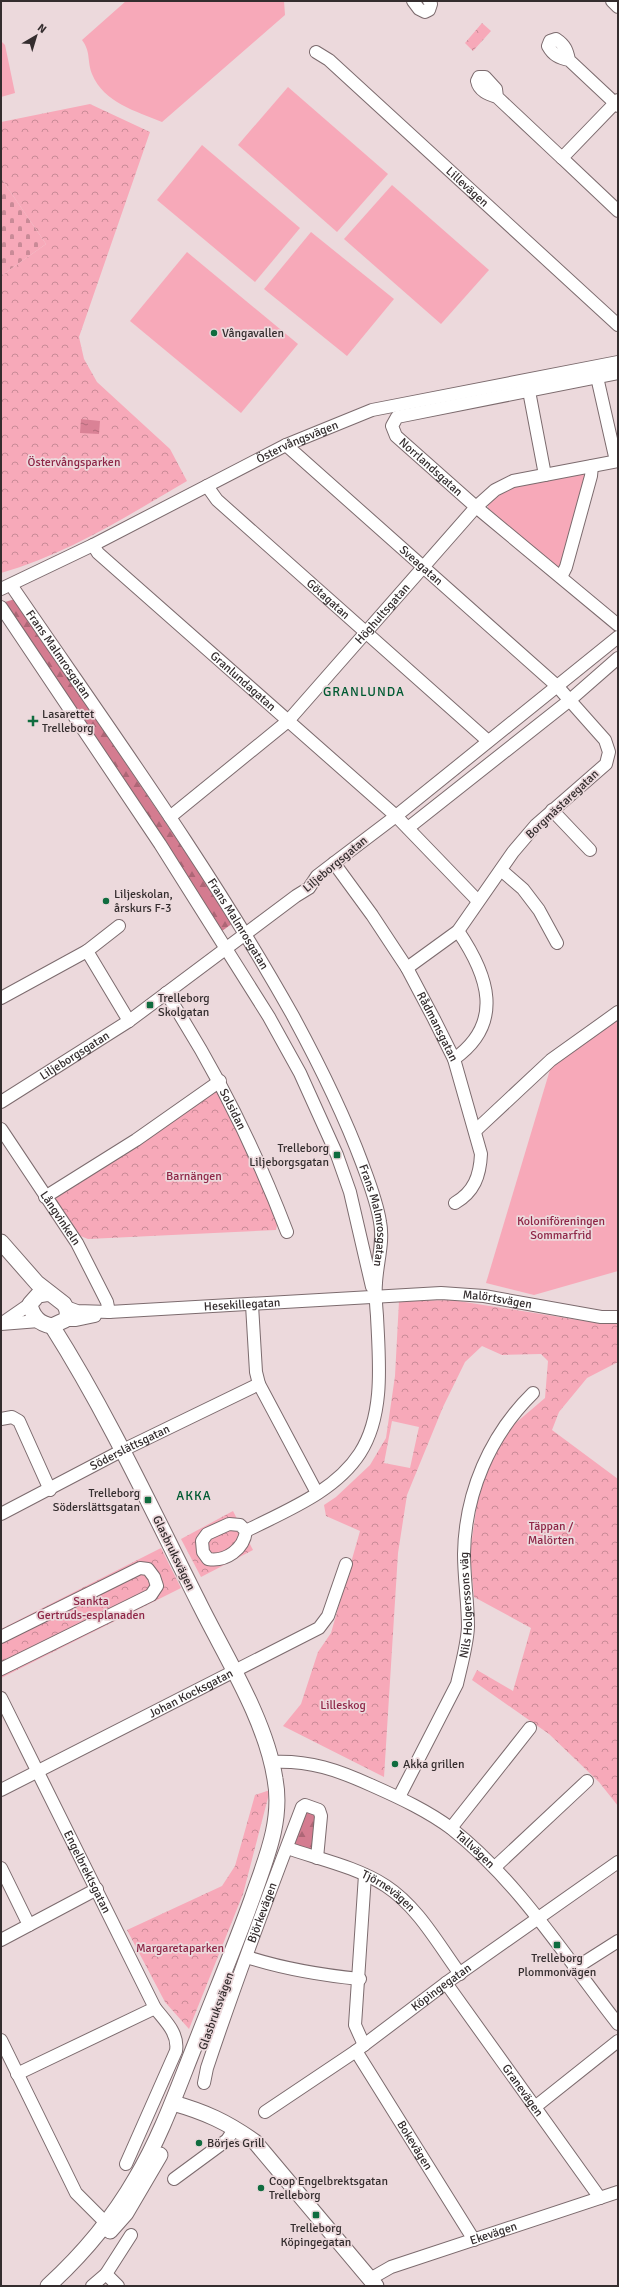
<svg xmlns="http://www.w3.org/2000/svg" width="619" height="2287" font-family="Signika,sans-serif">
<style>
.green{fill:#f7a9b9}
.forest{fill:url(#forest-firs)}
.cemetery{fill:url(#cemetery-stones)}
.park{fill:url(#park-crowns);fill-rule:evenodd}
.water{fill:url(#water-ripples)}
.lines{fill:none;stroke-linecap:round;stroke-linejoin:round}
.minor-casing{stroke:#7c6b6e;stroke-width:14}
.major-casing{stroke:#7c6b6e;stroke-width:17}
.minor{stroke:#fff;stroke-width:12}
.major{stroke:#fff;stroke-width:15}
.poi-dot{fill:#106c3f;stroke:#ecd9dc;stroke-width:1.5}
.labels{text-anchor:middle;stroke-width:3.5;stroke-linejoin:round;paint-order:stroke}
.street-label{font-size:12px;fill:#342d2e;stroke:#ecd9dc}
.poi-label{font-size:12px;fill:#342d2e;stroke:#ecd9dc;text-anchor:start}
.park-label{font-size:12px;fill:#8e2647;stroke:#ecd9dc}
.neighbourhood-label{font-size:13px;letter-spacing:1px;fill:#005a32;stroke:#ecd9dc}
</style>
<defs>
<pattern id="forest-firs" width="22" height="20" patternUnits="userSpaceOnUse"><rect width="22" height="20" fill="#d47c90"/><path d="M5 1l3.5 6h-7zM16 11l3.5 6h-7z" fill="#ad6676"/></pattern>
<pattern id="cemetery-stones" width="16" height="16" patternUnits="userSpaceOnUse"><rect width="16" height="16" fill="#f7a9b9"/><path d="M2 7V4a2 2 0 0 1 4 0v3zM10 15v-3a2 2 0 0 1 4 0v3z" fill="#c98a97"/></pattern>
<pattern id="park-crowns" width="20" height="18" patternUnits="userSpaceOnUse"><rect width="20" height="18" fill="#f7a9b9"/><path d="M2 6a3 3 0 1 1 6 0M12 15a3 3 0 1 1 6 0" fill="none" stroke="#c98a97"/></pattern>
<pattern id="water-ripples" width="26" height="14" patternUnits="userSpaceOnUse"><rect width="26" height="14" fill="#da8296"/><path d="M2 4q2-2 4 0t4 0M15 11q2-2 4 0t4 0" fill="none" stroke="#b26b7b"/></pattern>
</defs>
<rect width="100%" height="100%" fill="#ecd9dc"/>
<!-- green -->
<g class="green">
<path d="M126 1H284L285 15 162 122C136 111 104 103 92 74 87 61 91 52 82 40Z"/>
<polygon points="1,41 5,45 15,93 1,97"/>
<polygon points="288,87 388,174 337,232 238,145"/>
<polygon points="202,145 300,228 255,282 157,200"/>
<polygon points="392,185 489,270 441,324 344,239"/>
<polygon points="311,232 394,299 347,356 264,289"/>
<polygon points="187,252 298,344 241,413 130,321"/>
<polygon points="584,472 587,476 563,567 557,567 488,512 488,504 511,487"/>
<polygon points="618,1017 618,1271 534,1295 486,1283 552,1063"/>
</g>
<!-- forest -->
<g class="forest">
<polygon points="15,599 233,923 222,931 5,602"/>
<polygon points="307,1810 318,1815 312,1851 292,1845"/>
</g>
<!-- cemetery -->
<polygon class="cemetery" points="1,178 46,244 1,276"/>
<!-- park -->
<g class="park">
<polygon points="482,23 491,31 473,51 465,43"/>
<path d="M90 104 150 132 79 337 84 359 97 382 170 449 187 481C127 516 68 554 1 573V276L46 244 1 178V122Z"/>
<polygon points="213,1091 220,1091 278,1221 276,1230 88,1239 73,1233 52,1201 54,1197"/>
<path d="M452 1300 604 1324H618V1362L587 1378 559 1412 552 1430 618 1479V1806L599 1782 549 1734 472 1680 477 1670 513 1691 531 1628 474 1597 470 1553 477 1503 489 1464 511 1427 545 1398 548 1361 541 1354 502 1355 482 1346 465 1362 443 1407 407 1495 398 1553 384 1777 283 1726 301 1704 318 1652 331 1633 360 1531 326 1516 324 1505 336 1497 370 1465 386 1438 395 1376 399 1301ZM392 1421 419 1427 410 1468 384 1463Z"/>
<polygon points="233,1511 253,1550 201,1577 181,1539"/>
<polygon points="161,1548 181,1588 1,1678 1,1629"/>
<polygon points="270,1790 243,1894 189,2029 165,2002 127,1930 222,1886 235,1866 255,1795"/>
</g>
<!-- water -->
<polygon class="water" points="81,419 100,421 99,434 80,433"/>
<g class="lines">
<!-- minor casing -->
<g class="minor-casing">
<g id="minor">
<polyline points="413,1 419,9 425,12 429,10 431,4 429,1"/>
<polyline points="612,1 618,7"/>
<path id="s1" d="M316 52 329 60 618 325"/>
<path d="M569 60C567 50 565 45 556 39L550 41 548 46C553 55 559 58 569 60L618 106"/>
<path d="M497 97C488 94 479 91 477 81L479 77H485L496 89 497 97 562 158"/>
<polyline points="618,100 562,158 618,211"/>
<path id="s2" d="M618 373 397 417 392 426 396 436 476 507 618 625"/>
<polyline points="597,377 616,461"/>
<polyline points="529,391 545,475"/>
<path id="s3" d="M286 445 557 686 605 740 609 752 606 764 536 825 513 852 458 931 407 968"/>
<path id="s4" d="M207 486 217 500 488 741"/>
<path id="s5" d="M93 545 98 553 396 816 478 901"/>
<polyline points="561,577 566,567 591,476 592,466"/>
<path id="s6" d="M11 585C108 727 209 866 293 1016 319 1064 343 1112 362 1163 369 1182 377 1202 380 1222 384 1241 377 1263 376 1283 375 1294 376 1305 377 1316 379 1360 385 1414 360 1453 335 1492 285 1511 246 1531"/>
<path id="s7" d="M1 589 93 545 286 445 372 410 618 362"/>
<polyline points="1,607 160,844 269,1017 300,1073 337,1155 350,1192 372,1287"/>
<polyline points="552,810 590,850"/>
<path id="s8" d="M170 817 288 721 476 507 495 490 513 481 618 461"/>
<polyline points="408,828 570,700 618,658"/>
<path id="s9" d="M334 863 372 915 407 968 434 1019 454 1059 481 1154C480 1176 474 1192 455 1203"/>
<polyline points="501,870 523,889 539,910 557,943"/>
<polyline points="87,951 129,1021"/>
<path id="s10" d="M166 993C215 1068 255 1148 287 1232"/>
<polyline points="1,998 87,951 119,926"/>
<path d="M454 1059C505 1023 488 975 458 931"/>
<path id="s11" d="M1 1102 129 1021 296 896 309 888 317 876 334 863 396 816 618 637"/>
<path id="s12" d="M1 1129 77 1243 107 1302 109 1312"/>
<polyline points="475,1131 551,1060 618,1012"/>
<polyline points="45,1197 136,1140 220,1081"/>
<polyline points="252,1305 256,1372 259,1384 317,1493"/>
<path id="s13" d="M66 1307 77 1311 109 1312 441 1293 484 1296 601 1317H618"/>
<polyline points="65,1320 76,1320 95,1316"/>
<polyline points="4,1322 30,1304"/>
<polyline points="1,1324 39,1321"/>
<polyline points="1,1419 12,1417 19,1421 50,1490"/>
<path id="s14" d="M1 1514 123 1450 259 1384"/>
<path d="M229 1524 240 1525 246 1531C244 1549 226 1562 208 1559L203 1552 202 1541 207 1534Z"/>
<polyline points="1,1637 140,1568 148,1569 154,1577 157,1586 151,1595 1,1669"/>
<path id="s15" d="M1 1698 155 2008C165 2021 179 2033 176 2051L126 2164"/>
<path id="s16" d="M271 1762C310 1760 338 1770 373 1786 400 1798 428 1811 452 1829 519 1882 566 1958 618 2024"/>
<path id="s17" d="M1 1790 319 1628 328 1616 346 1564"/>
<path id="s18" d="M399 1797 457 1684C461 1666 467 1646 468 1627 468 1603 464 1578 464 1554 465 1493 490 1435 533 1393"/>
<polyline points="451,1828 530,1728"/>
<path id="s19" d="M287 1848C319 1859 357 1867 386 1886 418 1907 438 1944 460 1974"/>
<polyline points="495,1867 587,1781"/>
<polyline points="1,1868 29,1925"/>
<polyline points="1,1940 97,1889"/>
<path d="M247 1957C284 1969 320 1975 360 1979"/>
<polyline points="574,1969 618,1941"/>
<path id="s20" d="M446 1983 600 2198"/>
<polyline points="1,2040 76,2193 106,2223"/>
<polyline points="364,2045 355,2025 365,1875"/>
<path id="s21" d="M356 2051 474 2240"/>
<polyline points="17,2074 155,2008"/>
<path id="s22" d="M204 2083 207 2068C236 1981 269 1893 302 1807L305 1805 319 1810 321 1816 317 1858"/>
<polyline points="535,2107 618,2041"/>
<path id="s23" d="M265 2112 356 2051 446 1983 618 1862"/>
<polyline points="174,2179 227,2140 235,2128"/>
<polyline points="106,2274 118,2286"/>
<path id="s24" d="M370 2279 391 2267 618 2192"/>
<polyline points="92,2286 106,2274 131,2235"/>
</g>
</g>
<!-- major casing -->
<g class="major-casing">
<g id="major">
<path d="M1 1242 37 1283 64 1304C67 1309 69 1314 65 1320L52 1326C39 1324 32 1316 30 1304L38 1295 50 1293"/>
<path d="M173 2103C205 2112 227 2122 255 2142L376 2286"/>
<polyline points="110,2231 126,2213 160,2155"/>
<path d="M48 2286C82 2255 113 2218 136 2178 161 2136 177 2090 195 2045 214 1996 234 1949 252 1899 265 1861 283 1821 275 1779 266 1721 227 1659 201 1607 153 1512 109 1416 52 1326"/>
</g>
</g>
<!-- minor -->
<use href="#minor" class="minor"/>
<!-- major -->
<use href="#major" class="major"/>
</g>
<!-- markers -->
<g class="poi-dot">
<circle cx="214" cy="333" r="4"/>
<path d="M31 715h4v4h4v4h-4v4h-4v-4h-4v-4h4z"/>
<circle cx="106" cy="901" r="4"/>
<rect x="146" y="1001" width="8" height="8" rx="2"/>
<rect x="333" y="1151" width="8" height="8" rx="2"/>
<rect x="144" y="1496" width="8" height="8" rx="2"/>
<circle cx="395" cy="1764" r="4"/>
<rect x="553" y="1941" width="8" height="8" rx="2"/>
<circle cx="199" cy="2143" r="4"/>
<circle cx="261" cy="2188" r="4"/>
<rect x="312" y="2211" width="8" height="8" rx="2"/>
</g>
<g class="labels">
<!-- street labels -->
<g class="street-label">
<text dy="4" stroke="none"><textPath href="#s1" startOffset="203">Lillevägen</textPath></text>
<text dy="4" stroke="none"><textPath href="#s7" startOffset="331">Östervångsvägen</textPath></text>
<text dy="4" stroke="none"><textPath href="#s2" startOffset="293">Norrlandsgatan</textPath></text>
<text dy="4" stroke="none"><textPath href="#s3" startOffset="181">Sveagatan</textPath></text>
<text dy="4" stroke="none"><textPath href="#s4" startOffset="166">Götagatan</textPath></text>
<text dy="4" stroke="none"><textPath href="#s8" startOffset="295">Höghultsgatan</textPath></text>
<text dy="4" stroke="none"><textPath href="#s6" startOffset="84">Frans Malmrosgatan</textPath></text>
<text dy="4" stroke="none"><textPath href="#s5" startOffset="203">Granlundagatan</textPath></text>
<text transform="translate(562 804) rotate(-43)" y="4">Borgmästaregatan</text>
<text transform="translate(335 864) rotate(-40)" y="4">Liljeborgsgatan</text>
<text dy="4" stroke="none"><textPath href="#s6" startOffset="408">Frans Malmrosgatan</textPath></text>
<text dy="4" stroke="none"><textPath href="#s9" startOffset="194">Rådmansgatan</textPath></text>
<text dy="4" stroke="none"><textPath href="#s11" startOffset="87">Liljeborgsgatan</textPath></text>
<text dy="4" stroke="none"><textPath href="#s10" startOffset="134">Solsidan</textPath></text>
<text dy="4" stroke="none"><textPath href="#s6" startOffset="732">Frans Malmrosgatan</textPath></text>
<text dy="4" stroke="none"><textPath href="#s12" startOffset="107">Långvinkeln</textPath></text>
<text dy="4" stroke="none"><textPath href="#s13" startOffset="433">Malörtsvägen</textPath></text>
<text dy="4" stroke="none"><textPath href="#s13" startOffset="177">Hesekillegatan</textPath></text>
<text dy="4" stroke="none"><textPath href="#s14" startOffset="145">Söderslättsgatan</textPath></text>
<text transform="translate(174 1553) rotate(64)" y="4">Glasbruksvägen</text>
<text dy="4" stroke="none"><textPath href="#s18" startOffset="207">Nils Holgerssons väg</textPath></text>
<text dy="4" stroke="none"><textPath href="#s17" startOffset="213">Johan Kocksgatan</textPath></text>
<text dy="4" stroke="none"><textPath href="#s16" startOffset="227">Tallvägen</textPath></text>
<text dy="4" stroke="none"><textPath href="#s15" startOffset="194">Engelbrektsgatan</textPath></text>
<text dy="4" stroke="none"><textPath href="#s19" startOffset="111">Tjörnevägen</textPath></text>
<text dy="4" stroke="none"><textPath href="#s22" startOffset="180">Björkevägen</textPath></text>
<text dy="4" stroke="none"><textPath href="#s23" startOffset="216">Köpingegatan</textPath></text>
<text transform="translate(216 2011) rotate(-70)" y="4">Glasbruksvägen</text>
<text dy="4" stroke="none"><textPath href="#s20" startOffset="132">Granevägen</textPath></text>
<text dy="4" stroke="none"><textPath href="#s21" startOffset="111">Bokevägen</textPath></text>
<text dy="4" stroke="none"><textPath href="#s24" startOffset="132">Ekevägen</textPath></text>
</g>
<!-- poi labels -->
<g class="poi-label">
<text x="222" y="337">Vångavallen</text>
<text x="42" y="718">Lasarettet<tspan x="42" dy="14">Trelleborg</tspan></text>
<text x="114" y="898">Liljeskolan,<tspan x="114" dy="14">årskurs F-3</tspan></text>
<text x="158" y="1002">Trelleborg<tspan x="158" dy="14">Skolgatan</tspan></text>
<text x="329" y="1152" text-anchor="end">Trelleborg<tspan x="329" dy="14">Liljeborgsgatan</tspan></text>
<text x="140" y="1497" text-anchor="end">Trelleborg<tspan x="140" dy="14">Söderslättsgatan</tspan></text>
<text x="403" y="1768">Akka grillen</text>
<text x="557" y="1962" text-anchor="middle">Trelleborg<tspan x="557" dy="14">Plommonvägen</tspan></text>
<text x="207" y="2147">Börjes Grill</text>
<text x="269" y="2185">Coop Engelbrektsgatan<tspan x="269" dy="14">Trelleborg</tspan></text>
<text x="316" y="2232" text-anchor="middle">Trelleborg<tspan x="316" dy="14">Köpingegatan</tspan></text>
</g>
<!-- park labels -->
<g class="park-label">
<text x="74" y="466">Östervångsparken</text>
<text x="194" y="1180">Barnängen</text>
<text x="561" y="1225">Koloniföreningen<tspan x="561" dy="14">Sommarfrid</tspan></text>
<text x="551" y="1530">Täppan /<tspan x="551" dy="14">Malörten</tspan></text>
<text x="91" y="1605">Sankta<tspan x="91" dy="14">Gertruds-esplanaden</tspan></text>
<text x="343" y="1709">Lilleskog</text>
<text x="180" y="1952">Margaretaparken</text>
</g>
<!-- neighbourhood labels -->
<g class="neighbourhood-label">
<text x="364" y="696">GRANLUNDA</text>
<text x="194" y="1500">AKKA</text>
</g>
</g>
<!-- border -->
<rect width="619" height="2287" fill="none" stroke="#342d2e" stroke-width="4"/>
<!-- north arrow -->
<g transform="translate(36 36) rotate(38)" stroke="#ecd9dc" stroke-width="3" paint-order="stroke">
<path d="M0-3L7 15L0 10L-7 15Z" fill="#342d2e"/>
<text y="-6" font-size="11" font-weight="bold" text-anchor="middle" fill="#342d2e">N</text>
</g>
</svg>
